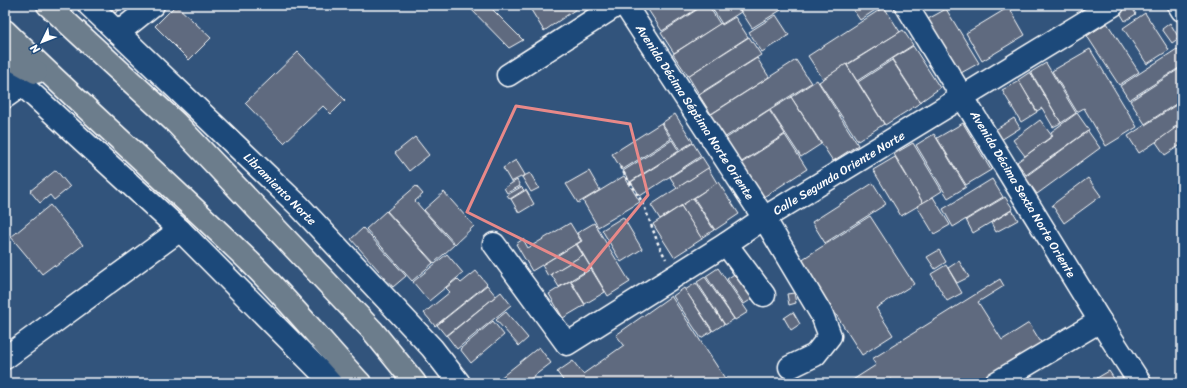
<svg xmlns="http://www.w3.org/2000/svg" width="1187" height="388" font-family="Sriracha,sans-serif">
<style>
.building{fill:#5f6b7f;stroke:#fff}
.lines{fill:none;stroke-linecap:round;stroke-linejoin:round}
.minor-casing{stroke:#fff;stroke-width:25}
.highway-casing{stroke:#fff;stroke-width:25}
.path{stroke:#fff;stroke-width:2.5;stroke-dasharray:3 3;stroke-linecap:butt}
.minor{stroke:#1f4a7a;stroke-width:22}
.highway{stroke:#6c7d8c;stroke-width:22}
.marked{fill:none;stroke:#e88989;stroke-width:3;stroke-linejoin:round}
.labels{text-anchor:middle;stroke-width:3;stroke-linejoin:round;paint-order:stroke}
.street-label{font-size:12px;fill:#fff;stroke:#1f4a7a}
</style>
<rect width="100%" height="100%" fill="#32547c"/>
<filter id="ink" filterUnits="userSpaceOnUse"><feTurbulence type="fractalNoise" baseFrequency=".025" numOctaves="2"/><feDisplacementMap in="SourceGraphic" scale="8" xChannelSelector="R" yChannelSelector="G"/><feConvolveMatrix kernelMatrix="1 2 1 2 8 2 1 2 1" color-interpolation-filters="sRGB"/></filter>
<g filter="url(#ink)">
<!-- building -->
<g class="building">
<polygon points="109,5 127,5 115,13"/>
<polygon points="176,5 211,38 189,60 155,26"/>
<polygon points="467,5 488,5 523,40 509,48"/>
<polygon points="528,5 582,5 544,31"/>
<polygon points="645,5 703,5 662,31"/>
<polygon points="704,5 708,5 720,24 674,53 661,33"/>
<polygon points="710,5 736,5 741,12 722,24"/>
<polygon points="737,5 763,5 764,7 778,5 781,10 752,28"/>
<polygon points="850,5 883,5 860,20"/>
<polygon points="1130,5 1136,14 1125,21 1119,11"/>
<polygon points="884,7 900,32 823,79 808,56"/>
<polygon points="1009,7 1025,35 982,61 966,33"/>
<polygon points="946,9 979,63 961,73 928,19"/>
<polygon points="1145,13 1169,50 1147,64 1123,28"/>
<polygon points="776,15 789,35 762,52 749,32"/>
<polygon points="735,17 748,37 688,76 673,54 721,23 722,25"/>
<polygon points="1107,23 1139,72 1119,85 1087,36"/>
<polygon points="1170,23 1179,38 1172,43 1162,29"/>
<polygon points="903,30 913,45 857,81 847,65"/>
<polygon points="749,37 761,55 699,94 688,76"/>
<polygon points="913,46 940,88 920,102 892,59"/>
<polygon points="1090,49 1137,127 1106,146 1084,108 1077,112 1052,71"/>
<polygon points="1177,49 1182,56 1182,66 1129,100 1120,86"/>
<polygon points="298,52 345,100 331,114 323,106 284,143 245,103"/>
<polygon points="757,58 769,77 711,114 699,95"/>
<polygon points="796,60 811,83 724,138 710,115"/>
<polygon points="892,60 920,103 885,125 858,82"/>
<polygon points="1046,63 1076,113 1061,123 1031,72"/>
<polygon points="846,64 884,124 858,141 819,82"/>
<polygon points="1182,67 1182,100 1145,124 1130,101"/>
<polygon points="1030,72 1061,123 1053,127 1042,108 1037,111 1018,80"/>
<polygon points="817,80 858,145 833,161 791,97"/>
<polygon points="1019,81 1037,112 1021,122 1002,90"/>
<polygon points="791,97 821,144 801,157 770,110"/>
<polygon points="1176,105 1182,115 1182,123 1173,128 1174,130 1139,153 1128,136"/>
<polygon points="769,110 785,134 740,163 725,139"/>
<polygon points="1077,113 1089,130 1026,175 1017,162 1053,136 1051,132"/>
<polygon points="675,114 693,142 680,150 662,123"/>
<polygon points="1014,118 1020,128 1001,140 995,130"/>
<polygon points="1040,120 1052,136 1025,156 1013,140"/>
<polygon points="661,123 671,139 622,170 612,154"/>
<polygon points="963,123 991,170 966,185 937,138"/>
<polygon points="1182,123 1182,144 1165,155 1156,142"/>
<polygon points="1088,131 1100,148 1037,194 1025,177"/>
<polygon points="934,134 966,187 948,198 916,145"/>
<polygon points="785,135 807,169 762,198 740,164"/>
<polygon points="415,137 429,155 409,171 395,153"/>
<polygon points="672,140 679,151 630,182 623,171"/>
<polygon points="693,143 701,156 640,196 631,182"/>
<polygon points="913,143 942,191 923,203 894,154"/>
<polygon points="702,157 709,168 677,188 670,177"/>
<polygon points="895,157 923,203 901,216 873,170"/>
<polygon points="516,160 525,175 511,182 503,168"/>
<polygon points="708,168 717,183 660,219 651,205"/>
<polygon points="56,170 70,187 54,200 50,195 40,203 30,191"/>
<polygon points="589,171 600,190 578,203 566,184"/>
<polygon points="530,173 539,188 531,192 522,177"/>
<polygon points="624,176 640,202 598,227 583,201"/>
<polygon points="1088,178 1101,196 1064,223 1052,205"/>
<polygon points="992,179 1003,197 953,227 943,209"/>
<polygon points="517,180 520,186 507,193 504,188"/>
<polygon points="718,182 739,214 715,230 694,198"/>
<polygon points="873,183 886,204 825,243 812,222"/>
<polygon points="416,186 423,194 415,201 454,245 434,263 387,211"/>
<polygon points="521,187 524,190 510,199 507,195"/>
<polygon points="526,190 534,204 519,213 511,199"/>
<polygon points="444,192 474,226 455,244 424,210"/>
<polygon points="933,197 950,225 934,234 917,206"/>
<polygon points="1005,197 1013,209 973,233 966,220"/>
<polygon points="693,198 714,230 701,238 681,206"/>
<polygon points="50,205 83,245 55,267 54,265 42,274 11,237"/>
<polygon points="681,206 702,239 674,257 653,224"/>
<polygon points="1012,210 1018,220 996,232 991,223"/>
<polygon points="386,211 433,263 412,281 366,229"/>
<polygon points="870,216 914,284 876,308 893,335 862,355 801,260"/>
<polygon points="623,217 642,249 621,262 602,230"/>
<polygon points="570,223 581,241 532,271 516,244 523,239 528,248"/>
<polygon points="594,223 630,282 608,296 577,244 582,241 577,233"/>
<polygon points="363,228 406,276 393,287 351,239"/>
<polygon points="576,244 583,255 548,276 542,265"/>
<polygon points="939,250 946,262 935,269 927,257"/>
<polygon points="447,254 463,273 429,301 413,282"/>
<polygon points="583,255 591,268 559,287 551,274"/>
<polygon points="959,261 969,277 957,283 948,268"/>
<polygon points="946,265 962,293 947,301 931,274"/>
<polygon points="718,268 748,312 735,320 706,276"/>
<polygon points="743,268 760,294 744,304 727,279"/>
<polygon points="591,269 605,292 585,304 571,281"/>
<polygon points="476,271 487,284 435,326 424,313 450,292 446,288 457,279 461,283"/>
<polygon points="705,277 734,319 725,325 697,282"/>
<polygon points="1000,279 1004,286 978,302 1002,340 1029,323 1042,344 980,383 893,383 891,379 885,383 848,383 876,365 872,359"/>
<polygon points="570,281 585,305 563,318 549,294"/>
<polygon points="696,283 724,324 713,331 685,290"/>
<polygon points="487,285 496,296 446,336 437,325"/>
<polygon points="684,288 712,331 701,338 673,296"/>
<polygon points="501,292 511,305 457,349 447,336"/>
<polygon points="794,293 796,303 789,305 787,294"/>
<polygon points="671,296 728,383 565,383 557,372 573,361 583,374 624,345 616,335"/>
<polygon points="506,312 528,338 519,346 496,320"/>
<polygon points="793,312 800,324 791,330 784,318"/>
<polygon points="493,321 504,335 471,363 460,349"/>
<polygon points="539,347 551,363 525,383 494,383"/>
<polygon points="1109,371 1117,383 1101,383 1097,378"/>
</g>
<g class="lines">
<!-- minor casing -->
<g class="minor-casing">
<g id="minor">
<polyline points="89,5 299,206 432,348 459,383"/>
<polyline points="625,5 764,218 822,315 830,336 815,355 790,367"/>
<polyline points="906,5 1100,321 1140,383"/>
<polyline points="1179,5 1182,10"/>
<polyline points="118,33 153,5"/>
<polyline points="5,69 180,230 332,383"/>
<polyline points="508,75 617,5"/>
<polyline points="5,97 22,85"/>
<polyline points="494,244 567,344 726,244 764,218 1113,5"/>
<polyline points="726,244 764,295"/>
<polyline points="5,358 180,230"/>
<polyline points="996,383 1100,321"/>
</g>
</g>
<!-- highway casing -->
<g class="highway-casing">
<g id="highway">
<polyline points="48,5 176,123 372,330 415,383"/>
<path d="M5 31C86 110 171 185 252 264 290 302 324 344 360 383"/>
<polyline points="5,55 36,72"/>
</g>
</g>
<!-- path -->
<polyline class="path" points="620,167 643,203 659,246 666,259"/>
<!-- minor -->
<use href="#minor" class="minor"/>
<!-- highway -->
<use href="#highway" class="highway"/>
</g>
</g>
<!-- marked area -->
<path class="marked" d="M516 106 630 124 648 195 586 271 467 212Z"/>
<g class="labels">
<!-- street labels -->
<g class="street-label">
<text transform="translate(695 112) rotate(57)" y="4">Avenida Décima Séptima Norte Oriente</text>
<text transform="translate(839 173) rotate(-31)" y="4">Calle Segunda Oriente Norte</text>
<text transform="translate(280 189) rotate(45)" y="4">Libramiento Norte</text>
<text transform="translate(1023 194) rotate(59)" y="4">Avenida Décima Sexta Norte Oriente</text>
</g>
</g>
<!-- margin -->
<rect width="1187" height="388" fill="none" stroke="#1f4a7a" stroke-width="20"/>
<rect x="10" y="10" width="1167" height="368" fill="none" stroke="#fff" stroke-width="1.5" filter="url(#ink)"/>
<!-- north arrow -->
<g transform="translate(42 42) rotate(227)" stroke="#1f4a7a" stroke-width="3" paint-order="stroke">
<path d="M0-3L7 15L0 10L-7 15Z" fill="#ffffff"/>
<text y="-6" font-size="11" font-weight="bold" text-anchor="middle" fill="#ffffff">N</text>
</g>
</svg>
